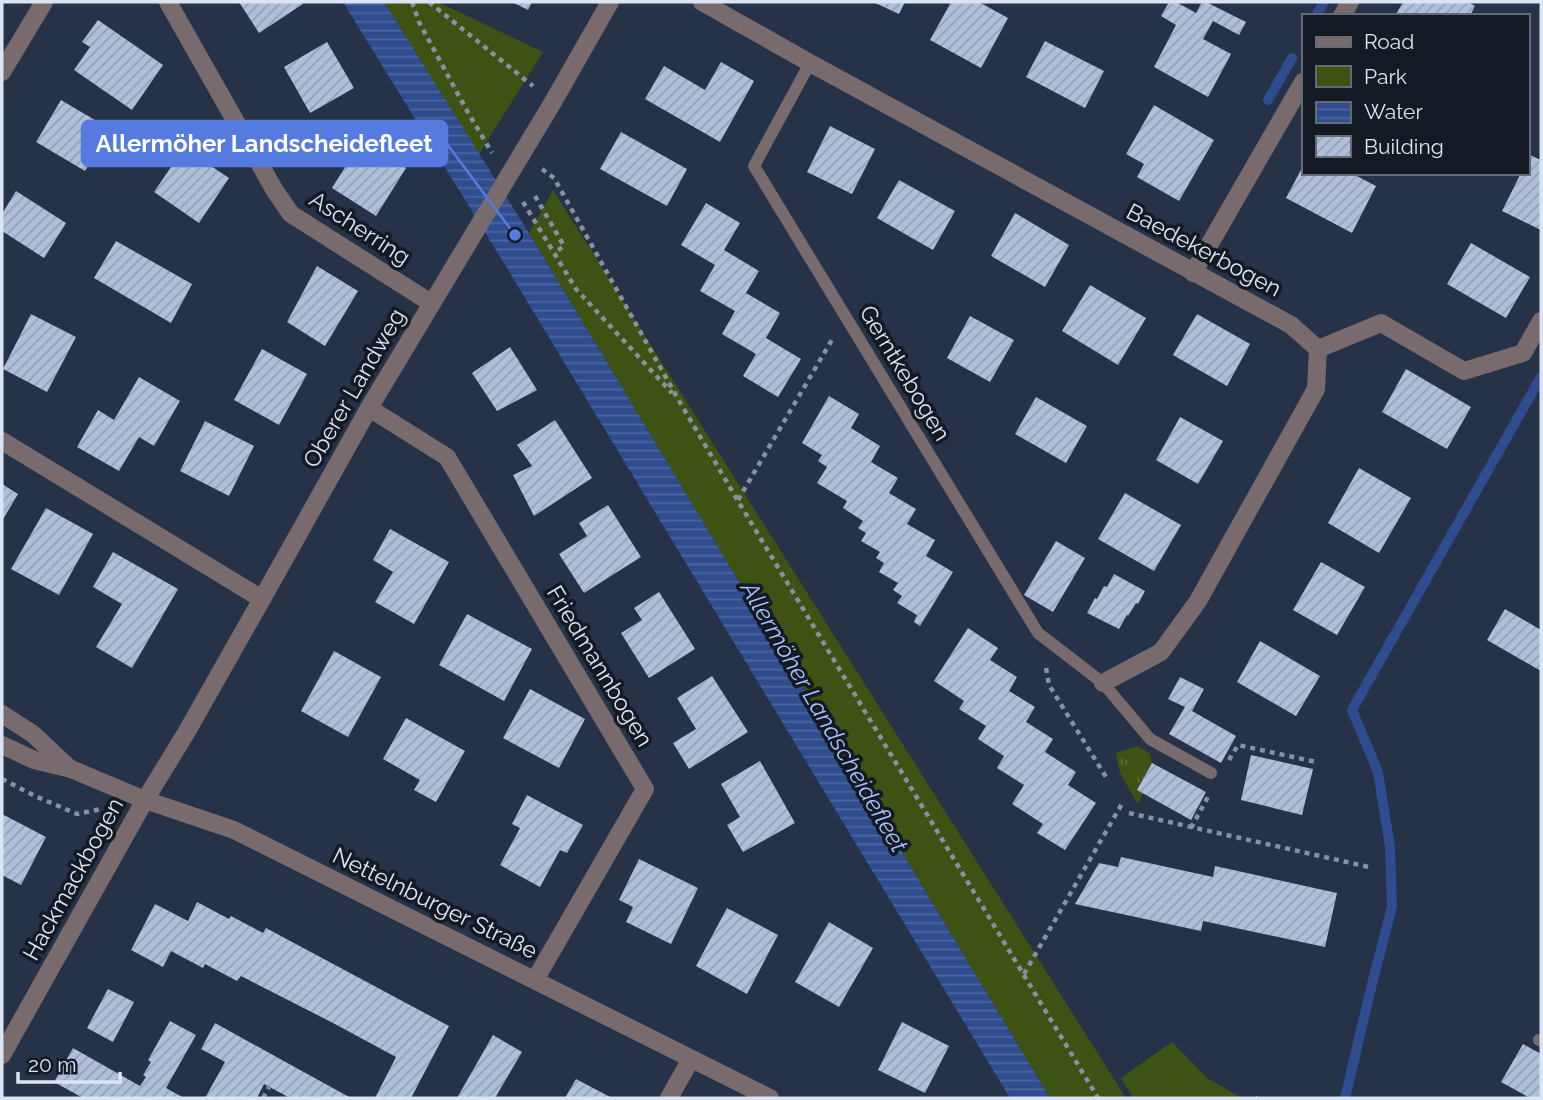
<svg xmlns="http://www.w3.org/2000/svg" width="1543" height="1100" font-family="Raleway,sans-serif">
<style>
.grass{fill:url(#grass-tufts)}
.green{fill:#3e5213}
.water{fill:url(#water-rules)}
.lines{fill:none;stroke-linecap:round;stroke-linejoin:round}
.stream{stroke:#2f4c8e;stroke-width:10}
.building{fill:url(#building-hatch)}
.path{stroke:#8691a2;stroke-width:4.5;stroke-dasharray:5 5;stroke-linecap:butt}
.service{stroke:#786a6d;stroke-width:12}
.minor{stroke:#786a6d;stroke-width:18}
.labels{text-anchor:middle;stroke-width:7;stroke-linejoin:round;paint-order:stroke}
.street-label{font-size:23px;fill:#dbe4f2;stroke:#141a24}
.water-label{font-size:24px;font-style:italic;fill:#a6c2fa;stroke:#141a24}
.leader{fill:none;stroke:#567be0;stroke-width:2.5}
.callout-dot{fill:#567be0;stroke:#141a24;stroke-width:2.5}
.callout{fill:#567be0;stroke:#567be0;stroke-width:2.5}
.callout-label{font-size:24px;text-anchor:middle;font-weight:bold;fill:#fff}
</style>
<defs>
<pattern id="grass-tufts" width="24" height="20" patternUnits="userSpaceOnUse" patternTransform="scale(1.75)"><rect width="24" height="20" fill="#3e5213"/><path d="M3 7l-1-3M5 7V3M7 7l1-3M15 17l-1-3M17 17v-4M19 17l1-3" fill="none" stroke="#596b36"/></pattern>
<pattern id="water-rules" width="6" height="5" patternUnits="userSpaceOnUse" patternTransform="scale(1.75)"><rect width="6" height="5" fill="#2f4c8e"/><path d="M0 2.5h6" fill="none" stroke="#4d669e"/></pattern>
<pattern id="building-hatch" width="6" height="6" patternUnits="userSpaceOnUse" patternTransform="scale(1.75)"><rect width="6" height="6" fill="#aebfda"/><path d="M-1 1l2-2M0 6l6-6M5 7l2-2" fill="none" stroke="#93a0b6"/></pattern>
</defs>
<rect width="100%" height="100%" fill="#253247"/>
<!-- grass -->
<polygon class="grass" points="1137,746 1150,754 1152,763 1137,789 1143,793 1138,804 1120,773 1116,753"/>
<!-- green -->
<g class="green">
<polygon points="384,2 438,2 543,52 479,154"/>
<polygon points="553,190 1126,1098 1050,1098 529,233"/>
<polygon points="1172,1042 1207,1078 1242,1098 1133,1098 1121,1078"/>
</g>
<!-- water -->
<polygon class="water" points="343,2 384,2 529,233 1050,1098 1010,1098 507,268"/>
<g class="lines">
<!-- stream -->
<g class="stream">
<polyline points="1316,16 1324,2"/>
<polyline points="1268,100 1292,58"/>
<polyline points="1345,1098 1372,984 1392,907 1390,847 1378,772 1352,710 1541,377"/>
</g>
</g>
<!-- building -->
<g class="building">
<polygon points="239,2 302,2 303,4 259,33"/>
<polygon points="512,2 532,2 528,10"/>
<polygon points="873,2 905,2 899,14"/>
<polygon points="951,2 979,2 1008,18 981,68 930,40"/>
<polygon points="1169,2 1176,2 1196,13 1202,2 1206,2 1246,22 1239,35 1213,21 1203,39 1231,54 1208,97 1154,67 1176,25 1161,16"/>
<polygon points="1403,2 1468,2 1475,6 1470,16 1395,16"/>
<polygon points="98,20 163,65 132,110 74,70 90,47 82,42"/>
<polygon points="1045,41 1104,71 1085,108 1026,77"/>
<polygon points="327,42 354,88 310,113 284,67"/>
<polygon points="721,62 754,81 720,142 645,99 664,66 705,90"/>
<polygon points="61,100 110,129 85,171 36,142"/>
<polygon points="1154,105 1214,140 1179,201 1137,177 1144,164 1126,154"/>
<polygon points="830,126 875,149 852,194 807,172"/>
<polygon points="621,132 687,169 667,206 600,169"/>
<polygon points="362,140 406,168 376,216 332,188"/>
<polygon points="184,148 229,178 199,223 154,192"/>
<polygon points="1530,155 1541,160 1541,230 1502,211 1521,173 1527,173 1527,161"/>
<polygon points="1303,166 1303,173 1351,173 1376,186 1352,233 1286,198"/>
<polygon points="899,180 955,211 933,250 877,218"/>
<polygon points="16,191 66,223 44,258 2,231 2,214"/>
<polygon points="706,203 740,223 724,250 759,271 746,293 780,313 766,338 801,359 778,397 743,376 756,354 722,334 735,311 700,291 715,265 681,245"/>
<polygon points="1015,213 1069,245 1045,287 991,256"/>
<polygon points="116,241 192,284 171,323 94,278"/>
<polygon points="1471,243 1530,277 1506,318 1447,284"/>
<polygon points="317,266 358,291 325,346 287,322"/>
<polygon points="1090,285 1146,318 1118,365 1062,331"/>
<polygon points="31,314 76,337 47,392 3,369"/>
<polygon points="1197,314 1250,344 1227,386 1173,355"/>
<polygon points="970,316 1014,340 990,382 947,358"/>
<polygon points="510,347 537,390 497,411 472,373"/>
<polygon points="262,349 307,374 279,425 234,400"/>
<polygon points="1406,369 1471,407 1447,449 1382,412"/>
<polygon points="139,377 180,401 154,446 139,437 119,471 77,447 98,410 114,420"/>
<polygon points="829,396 859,414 851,428 880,446 871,462 898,478 889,493 916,509 907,524 935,540 926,556 953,572 920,626 914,622 917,615 897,603 902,596 893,590 898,583 879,572 884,563 876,558 880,552 861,541 866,533 858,528 863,521 843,508 847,501 817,483 827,467 818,461 822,455 802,443"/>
<polygon points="1036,397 1087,426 1066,463 1015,434"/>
<polygon points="1180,417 1223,441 1198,484 1156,460"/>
<polygon points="555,420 592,478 534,516 513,475 532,466 517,445"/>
<polygon points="205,421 254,446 229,496 180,471"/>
<polygon points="1359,468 1411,498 1379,553 1328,523"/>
<polygon points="2,484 18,494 2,521"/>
<polygon points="1125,493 1181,525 1154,571 1098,539"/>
<polygon points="608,505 641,557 584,593 559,554 587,536 579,523"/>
<polygon points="46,508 93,534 59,595 11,569"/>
<polygon points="390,529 449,562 414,624 375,602 393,572 373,560"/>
<polygon points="1056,541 1085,558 1053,612 1024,595"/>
<polygon points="113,552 178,589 132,668 96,647 122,604 93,587"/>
<polygon points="1321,562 1365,587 1337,635 1293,610"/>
<polygon points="1114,574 1145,591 1138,604 1136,603 1128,616 1127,615 1119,629 1087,613 1095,598 1097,599 1104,586 1107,587"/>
<polygon points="659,592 695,649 649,678 621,633 642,620 634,608"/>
<polygon points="1505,609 1541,630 1541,671 1487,640"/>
<polygon points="467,614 532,649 504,701 439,665"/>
<polygon points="968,628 998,648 990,660 1017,677 1009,691 1035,707 1026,722 1053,739 1045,752 1076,772 1068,785 1096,803 1065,850 1037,833 1043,824 1012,804 1024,785 997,768 1004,756 978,739 986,726 959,709 964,701 934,681"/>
<polygon points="1260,641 1320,676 1296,716 1237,682"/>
<polygon points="334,651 381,677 348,737 301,711"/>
<polygon points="712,676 748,732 689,769 673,743 696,729 677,698"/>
<polygon points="1180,677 1204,689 1192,711 1236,736 1221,763 1169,734 1185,707 1168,699"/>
<polygon points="530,689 585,719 559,768 503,738"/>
<polygon points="406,718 465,751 436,802 414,790 420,780 383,759"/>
<polygon points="1251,755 1313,769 1302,815 1241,800"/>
<polygon points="760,761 795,823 743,852 727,825 740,817 721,784"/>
<polygon points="1152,763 1206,792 1191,820 1137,790"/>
<polygon points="527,795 583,825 567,853 560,850 540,887 500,865 520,828 512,824"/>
<polygon points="2,814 46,837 21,885 2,875"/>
<polygon points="1121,857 1213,877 1215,866 1337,893 1325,947 1203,921 1201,931 1075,904 1099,863 1118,867"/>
<polygon points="639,859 698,888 671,944 626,922 633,907 619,900"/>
<polygon points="197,902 229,919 231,916 263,933 266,928 449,1026 411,1098 375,1098 396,1057 333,1023 241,976 237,981 205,964 203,968 171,951 163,967 131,950 155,904 188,921"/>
<polygon points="727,908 778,935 747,994 696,966"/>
<polygon points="829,922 873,948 839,1007 795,982"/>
<polygon points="108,989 134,1002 113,1042 87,1028"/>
<polygon points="170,1021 196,1035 166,1088 184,1098 83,1098 54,1082 73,1048 140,1086 146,1077 143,1075 151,1062 148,1060"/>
<polygon points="902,1022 949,1046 925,1093 878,1070"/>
<polygon points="215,1023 291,1065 351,1098 290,1098 264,1084 257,1098 205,1098 225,1062 201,1049"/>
<polygon points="493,1035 522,1052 495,1098 457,1098"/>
<polygon points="1523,1044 1541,1054 1541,1098 1530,1098 1501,1082"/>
<polygon points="576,1079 612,1098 565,1098"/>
</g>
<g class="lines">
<!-- path -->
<g class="path">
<polyline points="412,2 419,22 466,109 492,153"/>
<polyline points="429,2 533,86"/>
<polyline points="542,169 554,178 678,399 738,501 1098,1098"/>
<polyline points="535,196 564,246 554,253"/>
<polyline points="523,202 576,289 672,393"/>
<polyline points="738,500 833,338"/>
<polyline points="1046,668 1049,685 1106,777"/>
<polyline points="1229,760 1238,745 1316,762"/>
<polyline points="2,779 35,796 77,814 101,809"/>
<polyline points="1129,813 1369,867"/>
<polyline points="1191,828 1209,795"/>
<polyline points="1024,974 1123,802"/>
<polyline points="263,1098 269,1087"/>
<polyline points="1256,1098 1257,1098"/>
</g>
<!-- service -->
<g class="service">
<polyline points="810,63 754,166 1038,633 1103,683 1150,739 1211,773"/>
<polyline points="1539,1040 1541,1041"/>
</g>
<!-- minor -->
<g class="minor">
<polyline points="168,2 275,191 291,214 431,303"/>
<polyline points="702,2 810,63 1291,325 1318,349 1316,389 1198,601 1161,652 1103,683"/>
<polyline points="1342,16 1350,2"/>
<polyline points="2,72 44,2"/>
<polyline points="1193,273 1303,82"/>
<polyline points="1318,349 1381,323 1464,371 1523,353 1541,321"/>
<polyline points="369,408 447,457 645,789 535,980"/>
<polyline points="2,441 262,599"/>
<polyline points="2,714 33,734 68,767"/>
<polyline points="2,745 34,760 71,769 145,800 234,830 770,1098"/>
<polyline points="2,1055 145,800 186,733 262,599 369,408 553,102 610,2"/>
<polyline points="669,1098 691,1059"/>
</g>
</g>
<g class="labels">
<!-- street labels -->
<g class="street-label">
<text transform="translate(360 228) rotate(33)" y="8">Ascherring</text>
<text transform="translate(1204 250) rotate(28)" y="8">Baedekerbogen</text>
<text transform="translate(905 373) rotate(59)" y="8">Gerntkebogen</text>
<text transform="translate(354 388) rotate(-60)" y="8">Oberer Landweg</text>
<text transform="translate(600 666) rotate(59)" y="8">Friedmannbogen</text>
<text transform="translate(73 879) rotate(-61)" y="8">Hackmackbogen</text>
<text transform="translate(435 903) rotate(26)" y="8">Nettelnburger Straße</text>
</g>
<!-- water labels -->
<g class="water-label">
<text transform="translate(824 717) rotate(60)" y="8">Allermöher Landscheidefleet</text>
</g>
</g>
<!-- callouts -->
<path class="leader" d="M515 235L447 144"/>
<circle class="callout-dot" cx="515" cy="235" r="7"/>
<rect class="callout" x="82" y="121" width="365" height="45" rx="7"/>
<g class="callout-label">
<text x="264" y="152">Allermöher Landscheidefleet</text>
</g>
<!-- border -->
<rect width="1543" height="1100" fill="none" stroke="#dbe4f2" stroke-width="7"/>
<!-- legend -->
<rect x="1302" y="14" width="228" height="161" fill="#141a24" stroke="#646b76" stroke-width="2"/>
<rect x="1316" y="37" width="35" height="10" fill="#786a6d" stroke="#646b76" stroke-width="2"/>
<text x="1364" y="49" font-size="21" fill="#dbe4f2">Road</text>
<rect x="1316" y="66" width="35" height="21" fill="#3e5213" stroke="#646b76" stroke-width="2"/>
<text x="1364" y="84" font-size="21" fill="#dbe4f2">Park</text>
<rect x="1316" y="102" width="35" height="21" fill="url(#water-rules)" stroke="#646b76" stroke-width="2"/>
<text x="1364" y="119" font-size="21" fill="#dbe4f2">Water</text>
<rect x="1316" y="136" width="35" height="21" fill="url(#building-hatch)" stroke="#646b76" stroke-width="2"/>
<text x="1364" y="154" font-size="21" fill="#dbe4f2">Building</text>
<!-- scale -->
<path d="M18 1072v10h102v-10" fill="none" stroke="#dbe4f2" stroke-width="3.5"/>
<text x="28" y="1072" font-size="21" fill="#dbe4f2" stroke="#141a24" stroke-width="5" paint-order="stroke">20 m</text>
</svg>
